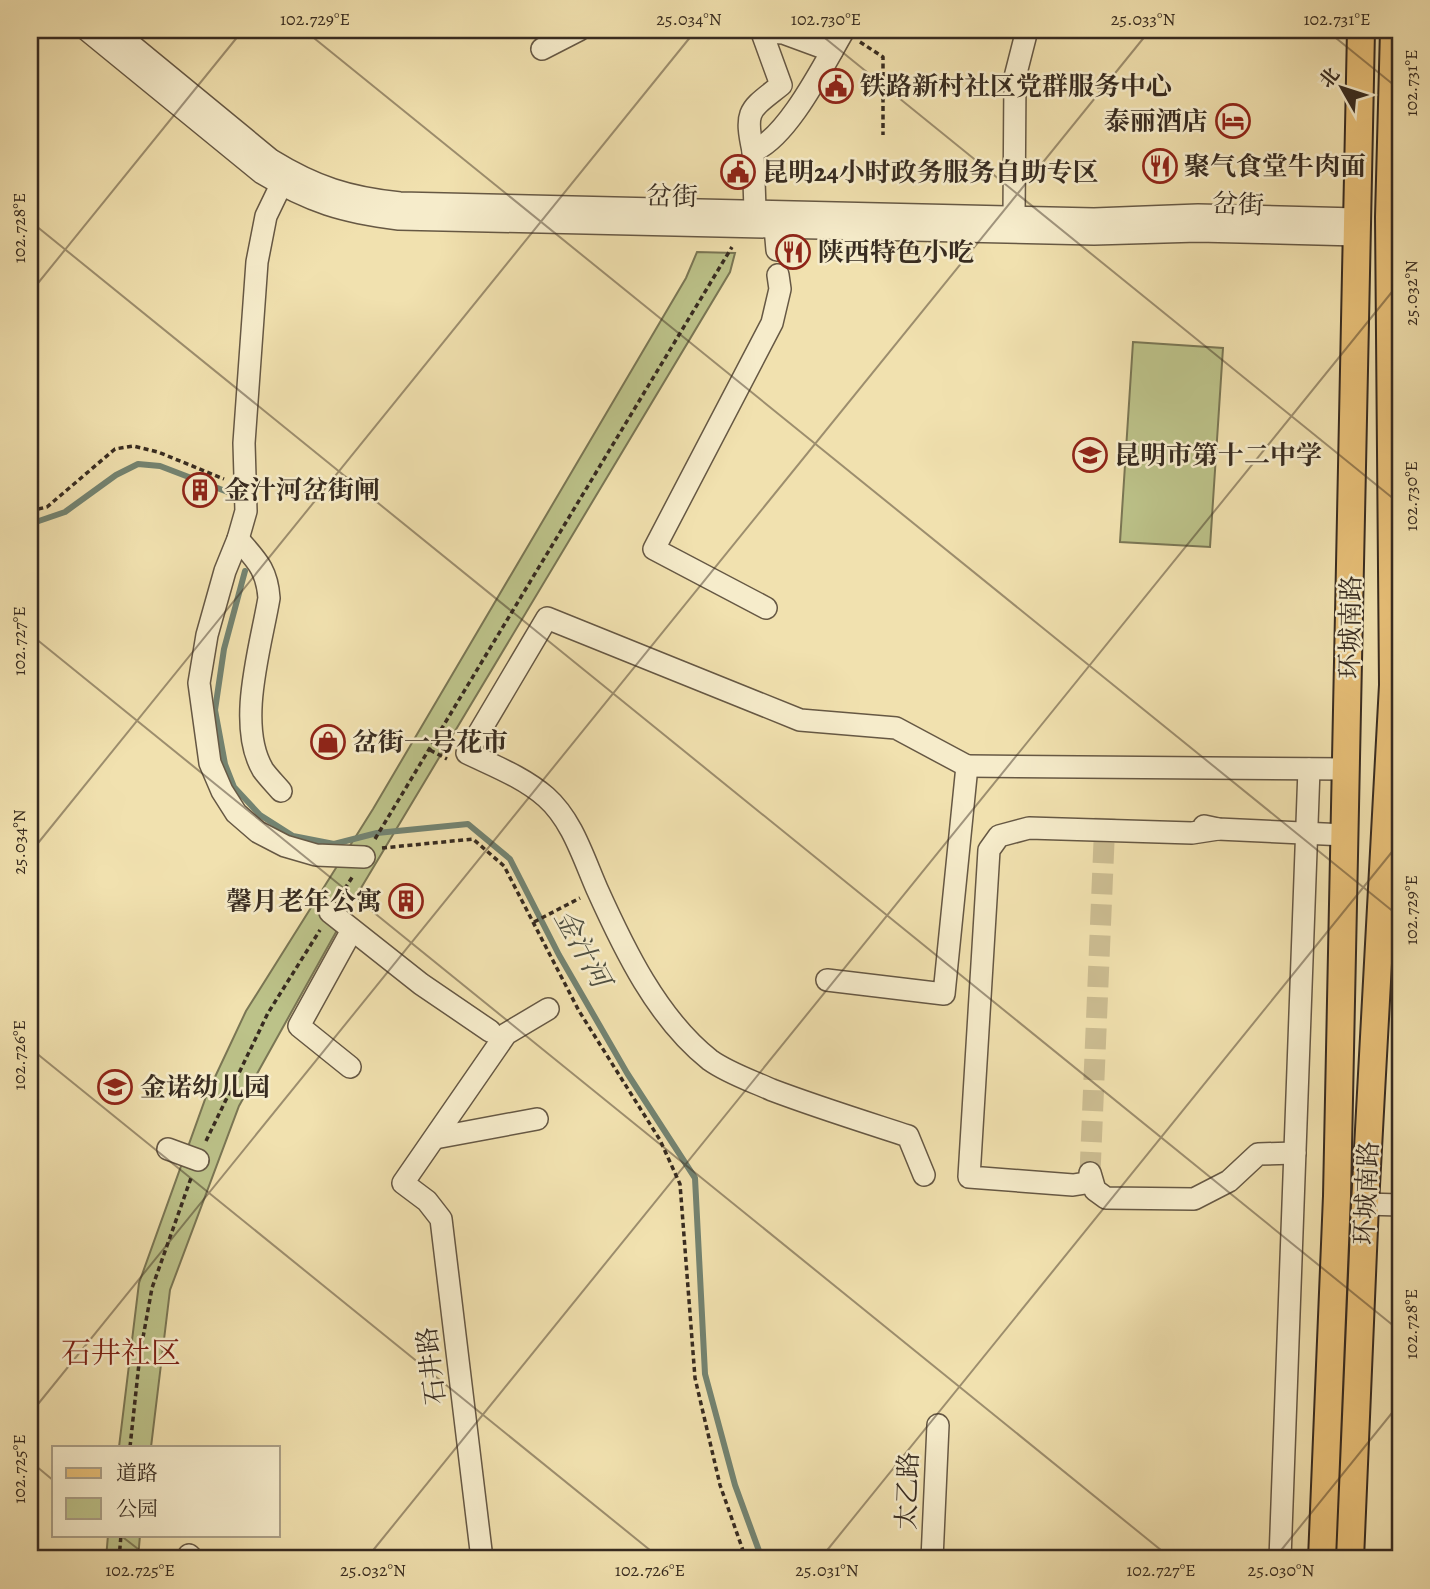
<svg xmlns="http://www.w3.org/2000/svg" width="1430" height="1589" font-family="Alegreya,'Noto Serif SC',serif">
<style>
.green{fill:#bcc289;stroke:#7a7654;stroke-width:2}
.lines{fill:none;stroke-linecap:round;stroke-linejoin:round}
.stream{stroke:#738371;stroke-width:6}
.minor-tunnel{stroke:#ccbd92;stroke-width:21;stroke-dasharray:21 10;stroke-linecap:butt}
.minor-casing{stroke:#665844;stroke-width:24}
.major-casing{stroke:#372b20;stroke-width:30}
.path{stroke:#372b20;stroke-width:3.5;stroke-dasharray:5 3.5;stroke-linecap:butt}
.minor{stroke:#f6eccb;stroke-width:21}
.major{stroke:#e8c078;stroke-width:26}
.ticks{fill:none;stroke:#372b20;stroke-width:2;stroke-opacity:0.45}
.labels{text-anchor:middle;stroke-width:5;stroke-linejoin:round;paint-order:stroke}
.poi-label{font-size:26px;font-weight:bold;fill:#372b20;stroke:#f6eccb;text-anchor:start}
.street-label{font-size:26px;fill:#372b20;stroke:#f6eccb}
.water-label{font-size:28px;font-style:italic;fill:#505042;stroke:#f6eccb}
.quarter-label{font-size:30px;fill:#7a1f14;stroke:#f6eccb}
.neatline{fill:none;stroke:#372b20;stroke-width:2.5}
.ticks-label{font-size:18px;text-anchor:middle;fill:#372b20}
</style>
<rect width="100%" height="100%" fill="#f1e1af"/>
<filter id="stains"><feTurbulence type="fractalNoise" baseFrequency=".00286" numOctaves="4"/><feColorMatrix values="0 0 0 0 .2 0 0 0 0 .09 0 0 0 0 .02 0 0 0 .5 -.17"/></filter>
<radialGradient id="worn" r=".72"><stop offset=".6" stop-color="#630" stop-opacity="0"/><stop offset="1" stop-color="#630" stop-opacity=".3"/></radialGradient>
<!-- green -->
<g class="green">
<polygon points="697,252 735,253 730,272 355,898 239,1106 170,1290 151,1447 119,1447 139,1283 207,1094 246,1011 373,809 686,278"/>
<polygon points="1133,342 1223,348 1210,547 1120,542"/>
<polygon points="108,1535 140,1535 138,1559 106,1559"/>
</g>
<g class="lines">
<!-- stream -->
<g class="stream">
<polyline points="30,524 65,512 116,475 138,464 160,466 233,494"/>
<polyline points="245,571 224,649 215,710 225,764 234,787 260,815 293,836 334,844 377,833 468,824 510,859 559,955 627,1073 695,1178 705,1374 735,1485 762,1559"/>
</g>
<!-- minor-tunnel -->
<polyline class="minor-tunnel" points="1090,1173 1105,818"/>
<!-- minor casing -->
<g class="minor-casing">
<g id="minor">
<path d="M87 30 262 173C310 202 343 212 399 219L1094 234 1198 231 1357 235"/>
<path d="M113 30 271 160C315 187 349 198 400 203L1094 219 1198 215 1357 219"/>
<polyline points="762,32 783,33 832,51"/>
<polyline points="542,49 579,30"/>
<path d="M753 151C744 109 750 110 781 85L761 30"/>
<polyline points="281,185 266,216 257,262 244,443 246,511 238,539 225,571 207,635 199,683 210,763 222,791 236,813 258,832 285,846 316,855 364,857"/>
<path d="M755 210 753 151C788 138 825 62 844 30"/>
<polyline points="1014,217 1015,77 1027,30"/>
<polyline points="775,227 777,250"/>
<path d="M238 539C256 560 267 569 269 598 261 646 236 725 263 770 268 777 275 784 281 791"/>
<polyline points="766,608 654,549 772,323 780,289 778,275"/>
<polyline points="967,766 1347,769"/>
<polyline points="1204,826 1218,829 1345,835"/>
<polyline points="330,912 421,984 490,1031"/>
<path d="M827 980 944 994 967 766 896 728 800 720 547 618 467 753C494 766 523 777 546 797 572 820 583 857 597 889 624 949 657 1018 710 1060 728 1073 752 1081 772 1090 817 1107 862 1121 908 1136L924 1175"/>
<polyline points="350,1067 299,1026 352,930"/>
<polyline points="435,1138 537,1119"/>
<polyline points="168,1149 198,1160"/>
<polyline points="1090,1173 1095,1190 1106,1198 1194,1199 1229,1181 1258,1154 1295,1153"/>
<polyline points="1092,1182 1073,1185 969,1177 989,850 999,836 1029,828 1192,833 1218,829"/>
<polyline points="1365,1204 1400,1205"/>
<polyline points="189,1555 193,1559"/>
<polyline points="482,1559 441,1219 427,1201 403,1183 506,1034 548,1009"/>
<polyline points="932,1559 938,1425"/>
<polyline points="1280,1559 1309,769"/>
</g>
</g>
<!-- major casing -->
<g class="major-casing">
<g id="major">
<polyline points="1322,1559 1337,1196 1361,30"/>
<polyline points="1350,1559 1365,1204 1393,685 1389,217 1394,30"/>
</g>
</g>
<!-- path -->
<g class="path">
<polyline points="865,31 884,36 941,31 1007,32"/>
<polyline points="860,42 883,57 883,135"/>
<polyline points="30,511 47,507 115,449 133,446 158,452 224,479"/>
<polyline points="430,750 447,759"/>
<polyline points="375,839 732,247"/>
<polyline points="382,848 473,839 504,866 579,1011 660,1140 680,1184 695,1378 720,1485 746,1559"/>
<polyline points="340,896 353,876"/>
<polyline points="534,922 580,898"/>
<polyline points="206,1141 268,1013 320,930"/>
<polyline points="130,1447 140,1354 152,1288 191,1178"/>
<polyline points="119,1559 121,1535"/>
</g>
<!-- minor -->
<use href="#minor" class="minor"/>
<!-- major -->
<use href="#major" class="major"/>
</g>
<!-- ticks -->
<path class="ticks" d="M304 30 1400 917M815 30 1400 504M1326 30 1400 90M30 221 1400 1331M30 293 243 30M30 634 1172 1559M30 853 696 30M30 1048 661 1559M30 1414 1150 30M30 1461 54 1481M120 1535 151 1559M366 1559 1400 282M820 1559 1400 842M1274 1559 1400 1403"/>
<!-- icons -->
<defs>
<g id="civic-ring" transform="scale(1.75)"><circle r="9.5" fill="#f6eccb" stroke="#8f2418" stroke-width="1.5"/><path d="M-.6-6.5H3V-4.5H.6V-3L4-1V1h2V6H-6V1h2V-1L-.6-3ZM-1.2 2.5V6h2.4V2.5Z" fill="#8f2418"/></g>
<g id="hotel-ring" transform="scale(1.75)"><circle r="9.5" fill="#f6eccb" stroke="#8f2418" stroke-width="1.5"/><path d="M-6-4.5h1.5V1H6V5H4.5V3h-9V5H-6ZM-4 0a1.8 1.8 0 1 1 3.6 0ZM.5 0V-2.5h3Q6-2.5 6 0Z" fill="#8f2418"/></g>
<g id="restaurant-ring" transform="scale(1.75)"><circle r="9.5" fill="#f6eccb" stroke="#8f2418" stroke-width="1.5"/><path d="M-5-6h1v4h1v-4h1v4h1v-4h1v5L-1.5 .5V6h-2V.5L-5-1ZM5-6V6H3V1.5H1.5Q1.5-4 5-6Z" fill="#8f2418"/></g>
<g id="school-ring" transform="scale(1.75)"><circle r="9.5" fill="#f6eccb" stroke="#8f2418" stroke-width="1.5"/><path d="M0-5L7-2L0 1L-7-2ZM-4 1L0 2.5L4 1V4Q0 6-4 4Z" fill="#8f2418"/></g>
<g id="building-ring" transform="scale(1.75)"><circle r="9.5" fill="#f6eccb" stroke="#8f2418" stroke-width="1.5"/><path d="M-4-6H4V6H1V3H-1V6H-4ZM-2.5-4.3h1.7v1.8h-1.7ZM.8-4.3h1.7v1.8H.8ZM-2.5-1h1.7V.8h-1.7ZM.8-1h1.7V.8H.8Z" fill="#8f2418"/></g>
<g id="shop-ring" transform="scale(1.75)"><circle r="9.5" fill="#f6eccb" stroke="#8f2418" stroke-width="1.5"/><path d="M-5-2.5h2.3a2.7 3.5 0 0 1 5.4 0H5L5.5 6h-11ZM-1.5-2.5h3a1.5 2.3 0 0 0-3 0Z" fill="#8f2418"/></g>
</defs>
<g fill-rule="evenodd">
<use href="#civic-ring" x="836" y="86"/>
<use href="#hotel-ring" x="1233" y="121"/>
<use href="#restaurant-ring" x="1160" y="166"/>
<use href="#civic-ring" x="738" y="172"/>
<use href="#restaurant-ring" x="793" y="252"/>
<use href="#school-ring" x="1090" y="455"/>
<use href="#building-ring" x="200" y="490"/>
<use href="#shop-ring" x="328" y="742"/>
<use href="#building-ring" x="406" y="901"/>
<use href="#school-ring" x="115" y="1087"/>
</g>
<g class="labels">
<!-- poi labels -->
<g class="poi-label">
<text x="860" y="95">铁路新村社区党群服务中心</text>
<text x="1208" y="130" text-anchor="end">泰丽酒店</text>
<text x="1184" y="175">聚气食堂牛肉面</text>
<text x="762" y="181">昆明24小时政务服务自助专区</text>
<text x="818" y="261">陕西特色小吃</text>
<text x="1114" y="464">昆明市第十二中学</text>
<text x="224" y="499">金汁河岔街闸</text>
<text x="352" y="751">岔街一号花市</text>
<text x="382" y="910" text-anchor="end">馨月老年公寓</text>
<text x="140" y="1096">金诺幼儿园</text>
</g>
<!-- street labels -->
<g class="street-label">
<text transform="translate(672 196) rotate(1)" y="9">岔街</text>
<text transform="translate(1238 204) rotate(2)" y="9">岔街</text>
<text transform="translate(1350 627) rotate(-89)" y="9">环城南路</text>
<text transform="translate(1366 1193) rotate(-87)" y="9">环城南路</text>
<text transform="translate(431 1366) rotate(-97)" y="9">石井路</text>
<text transform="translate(907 1491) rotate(-88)" y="9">太乙路</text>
</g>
<!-- water labels -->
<g class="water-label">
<text transform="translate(583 948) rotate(61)" y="10">金汁河</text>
</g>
<!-- quarter labels -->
<g class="quarter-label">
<text x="121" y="1363">石井社区</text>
</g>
</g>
<!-- margin -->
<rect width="1430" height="1589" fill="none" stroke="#f1e1af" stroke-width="77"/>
<!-- legend -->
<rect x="52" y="1446" width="228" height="91" fill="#f6eccb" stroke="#aa9f87" stroke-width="2"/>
<rect x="66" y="1468" width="35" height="10" fill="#e8c078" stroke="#aa9f87" stroke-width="2"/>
<text x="116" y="1480" font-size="21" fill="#372b20">道路</text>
<rect x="66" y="1498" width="35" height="21" fill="#bcc289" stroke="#aa9f87" stroke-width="2"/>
<text x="116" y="1516" font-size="21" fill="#372b20">公园</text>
<!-- north arrow -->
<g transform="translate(1342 88) rotate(309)" stroke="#f6eccb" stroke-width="5" paint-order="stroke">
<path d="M0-5L12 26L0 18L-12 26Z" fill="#372b20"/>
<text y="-10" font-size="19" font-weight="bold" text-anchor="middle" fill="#372b20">北</text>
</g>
<rect x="38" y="38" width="1354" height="1512" class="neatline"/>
<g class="ticks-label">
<text x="315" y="25">102.729°E</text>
<text x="689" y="25">25.034°N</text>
<text x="826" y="25">102.730°E</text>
<text x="1143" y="25">25.033°N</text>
<text x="1337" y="25">102.731°E</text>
<text transform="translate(1411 83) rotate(-90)" y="6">102.731°E</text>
<text transform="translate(19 228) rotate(-90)" y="6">102.728°E</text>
<text transform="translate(1411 293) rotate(-90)" y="6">25.032°N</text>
<text transform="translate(1411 496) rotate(-90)" y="6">102.730°E</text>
<text transform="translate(19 641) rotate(-90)" y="6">102.727°E</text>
<text transform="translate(19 842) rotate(-90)" y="6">25.034°N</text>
<text transform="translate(1411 910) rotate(-90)" y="6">102.729°E</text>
<text transform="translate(19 1055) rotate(-90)" y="6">102.726°E</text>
<text transform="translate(1411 1324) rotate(-90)" y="6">102.728°E</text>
<text transform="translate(19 1469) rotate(-90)" y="6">102.725°E</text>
<text x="140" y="1576">102.725°E</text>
<text x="373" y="1576">25.032°N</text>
<text x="650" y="1576">102.726°E</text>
<text x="827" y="1576">25.031°N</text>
<text x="1161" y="1576">102.727°E</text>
<text x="1281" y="1576">25.030°N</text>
</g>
<rect width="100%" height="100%" filter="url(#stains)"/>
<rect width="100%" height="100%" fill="url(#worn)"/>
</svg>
